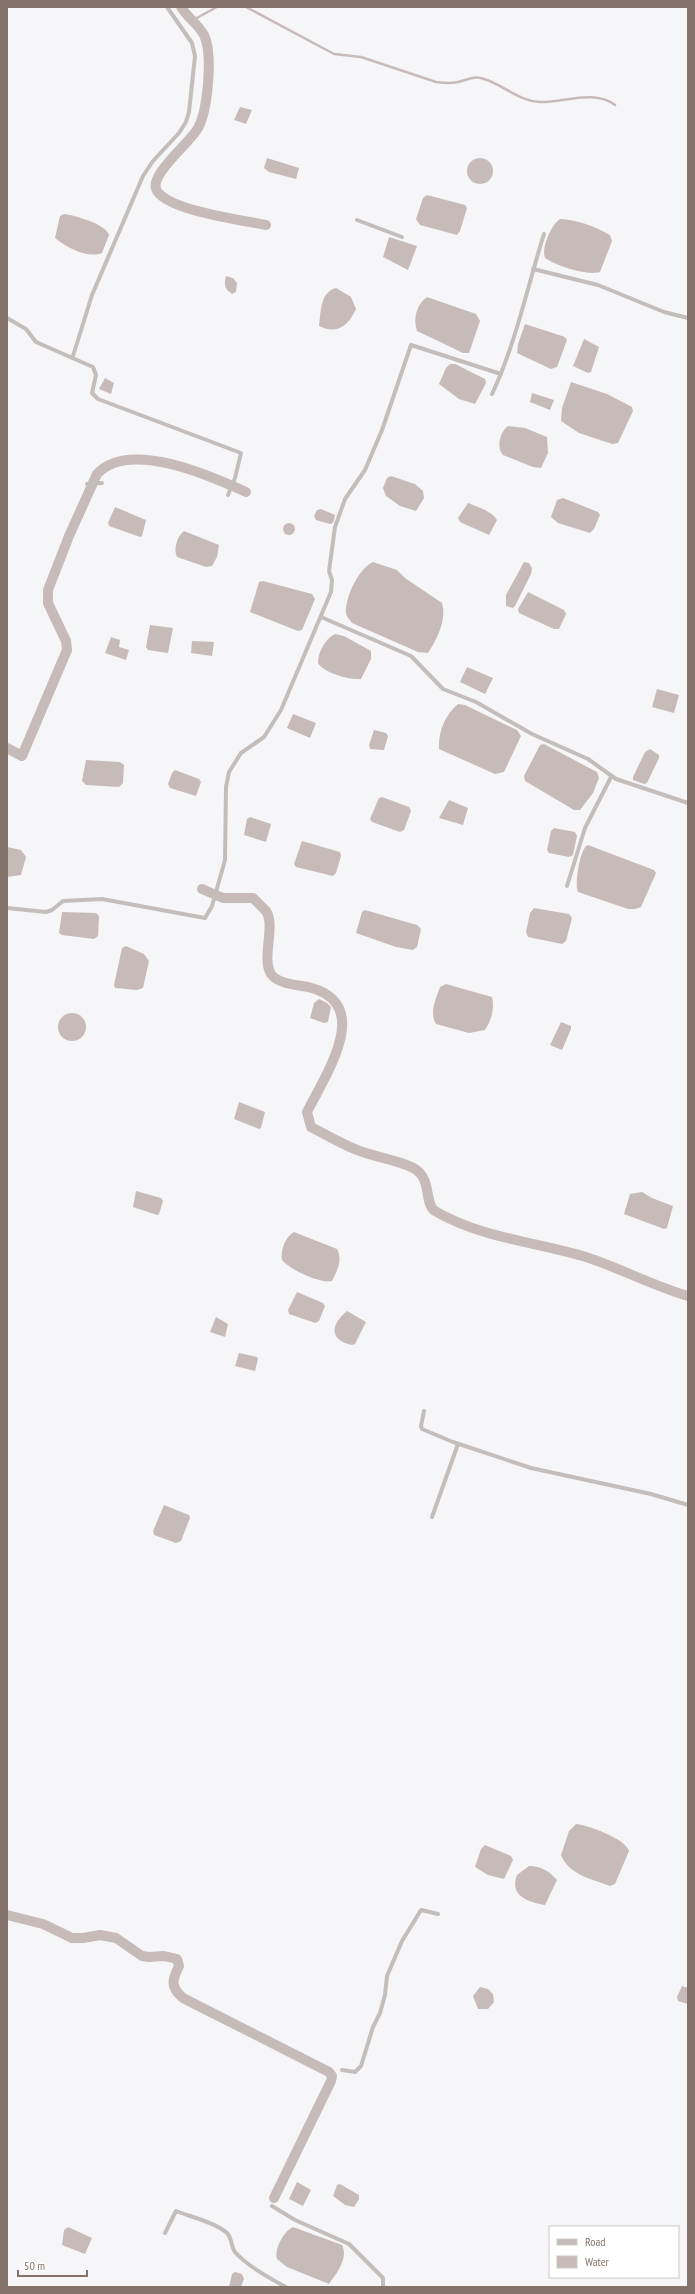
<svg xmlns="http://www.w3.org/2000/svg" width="695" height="2294" font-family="'PT Sans Narrow',sans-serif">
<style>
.water{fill:#c7bbb9}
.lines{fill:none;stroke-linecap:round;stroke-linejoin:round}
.stream{stroke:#c7bbb9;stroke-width:2.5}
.canal{stroke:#c7bbb9;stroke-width:10}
.street{stroke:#c3bebb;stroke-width:4}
</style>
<rect width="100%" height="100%" fill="#f6f6f8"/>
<!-- water -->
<g class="water">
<polygon points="240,107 252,110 246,124 234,120"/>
<circle cx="480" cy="171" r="13"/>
<polygon points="267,158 299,168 296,179 269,172 264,168"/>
<polygon points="427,195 465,205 467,208 460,231 457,235 420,225 416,219 423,198"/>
<path d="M64 214C74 215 106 224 109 235L102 253C87 259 66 247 55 238L60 216Z"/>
<path d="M560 219C579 220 593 226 610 235L612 241 600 272C587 276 557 266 545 258 541 248 551 225 560 219Z"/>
<polygon points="389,237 417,246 408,270 383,257"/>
<path d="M226 276 233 278 237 283 236 292 232 294C224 289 224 284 226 276Z"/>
<path d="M336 288 351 297 356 309C348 326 337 335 319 326 321 312 320 292 336 288Z"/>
<path d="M427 297 476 314 480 321 469 353H463L417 331C413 319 416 305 427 297Z"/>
<polygon points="525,324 565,337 567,340 557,367 551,369 517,353 518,344"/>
<polygon points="584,339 599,347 591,372 588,373 573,366"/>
<polygon points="450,364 455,364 485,379 486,383 475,404 459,399 439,384 446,368"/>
<polygon points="105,378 114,383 111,394 99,389"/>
<polygon points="571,382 607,394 632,407 633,411 618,443 612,444 579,433 561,421 562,408"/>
<polygon points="532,393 554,400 550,410 530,402"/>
<path d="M508 426 525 428 547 437 548 453 541 468 533 467 503 455C496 447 500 432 508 426Z"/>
<polygon points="391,476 415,484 423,491 424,498 416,511 400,506 386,496 383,488 387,478"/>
<polygon points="563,498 598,512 600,515 594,529 590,533 558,523 551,517 557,500"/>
<path d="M468 503C477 507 492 511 497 520L489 535 460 522 458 518Z"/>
<polygon points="115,507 146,520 142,536 140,537 109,526 108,523"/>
<polygon points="321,509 335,515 333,523 330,524 316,520 314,516 317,510"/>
<circle cx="289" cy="529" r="6"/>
<path d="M184 531 219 545 217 557 212 566 206 567 177 557C173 550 177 536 184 531Z"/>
<path d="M373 562 397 570 405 578 442 603C447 620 437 639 428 653L418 652 352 623C350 620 346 616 346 613 345 597 359 568 373 562Z"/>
<polygon points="524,562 529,563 532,568 531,574 515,606 513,608 506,606 506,595"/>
<polygon points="263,581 312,594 315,599 302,630 298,631 250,612 259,582"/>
<polygon points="528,592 564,610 566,614 559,629 554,629 519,613 518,609"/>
<polygon points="150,625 173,628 168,653 148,650 146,647"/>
<path d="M335 634 344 636 371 651V659L361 679C349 680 324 673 318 663 318 652 325 639 335 634Z"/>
<polygon points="111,637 120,640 119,647 129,650 126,660 105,653"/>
<polygon points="192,641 214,642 212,656 191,653"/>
<polygon points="467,667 493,678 485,694 460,682"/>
<polygon points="657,689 679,695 674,713 652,707"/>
<path d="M458 704 465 705 517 730 521 736 504 772 495 774 439 749C438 732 445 715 458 704Z"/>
<polygon points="293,714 316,723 310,738 287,728"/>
<polygon points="374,730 386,733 388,736 384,750 370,749 369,745"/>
<polygon points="544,744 597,772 599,778 593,793 580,810 574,810 525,781 524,776 540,745"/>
<polygon points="650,749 659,755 659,758 647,783 644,784 633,780 633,777 645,752"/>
<polygon points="86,760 120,762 124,765 123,783 119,787 86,785 82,781"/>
<polygon points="175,770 199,779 201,782 196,796 170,788 168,784 172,773"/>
<polygon points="382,797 409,807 411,811 404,830 400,832 372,822 370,819 379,798"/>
<polygon points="449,800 468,808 463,825 439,818"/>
<polygon points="250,817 271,824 266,842 244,835 247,819"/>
<polygon points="554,828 575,832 577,836 573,855 569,857 549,853 547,850 551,831"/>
<polygon points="302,841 340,852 341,856 336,873 333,876 296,867 294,864"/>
<path d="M588 845 654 870 656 873 641 907 635 909H628L578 892C574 885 580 847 588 845Z"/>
<polygon points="7,847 21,850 26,857 21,875 7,877"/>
<polygon points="534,908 569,914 572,918 566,941 562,944 528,937 526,932 530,913"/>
<polygon points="365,910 417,925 421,929 417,947 413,950 396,947 356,933 362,912"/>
<polygon points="62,912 96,913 99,916 98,936 94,939 62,935 59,933"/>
<polygon points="126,946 144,954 149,961 143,988 137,990 115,988 114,985 122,948"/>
<path d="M446 984 492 997C495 1008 491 1021 485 1030L469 1033 436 1024C429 1012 436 999 440 987Z"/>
<polygon points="319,999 327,1003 331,1007 328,1022 324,1023 310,1018 314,1003"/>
<circle cx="72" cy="1027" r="14"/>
<polygon points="561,1022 571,1026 571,1029 562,1050 550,1045"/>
<polygon points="239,1102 265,1112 261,1128 259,1129 234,1119"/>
<polygon points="136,1191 161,1198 163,1201 159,1214 157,1215 133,1207"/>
<polygon points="642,1192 652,1198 673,1206 667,1228 664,1229 624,1214 630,1194"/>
<path d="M294 1232 337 1249C343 1260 337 1271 332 1281 320 1284 289 1269 282 1260 280 1250 286 1236 294 1232Z"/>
<polygon points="297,1292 323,1303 325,1306 319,1321 315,1323 289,1314 288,1310"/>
<path d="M347 1311 366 1322 355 1344 352 1345C329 1340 330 1325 347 1311Z"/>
<polygon points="216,1317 228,1324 225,1337 210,1332"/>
<polygon points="239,1353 257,1357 258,1359 255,1371 235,1366"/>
<polygon points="164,1505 189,1515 190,1518 181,1541 176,1543 154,1535 153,1531"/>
<path d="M576 1824C588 1825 626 1839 629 1851L615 1884 610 1886C592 1879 569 1875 561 1855L569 1831Z"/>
<polygon points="485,1845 511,1856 513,1860 504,1879 488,1875 475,1867 481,1849"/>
<path d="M529 1866C541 1866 549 1871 557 1880L545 1905C528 1902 509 1896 517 1875Z"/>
<polygon points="682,1986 688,1988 688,2004 678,2001 677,1997"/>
<polygon points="480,1987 488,1989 493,1994 494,2002 488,2009 478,2009 473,1996"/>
<polygon points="297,2182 311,2190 303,2206 289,2199"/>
<polygon points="340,2184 359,2195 359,2199 354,2207 345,2205 333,2196 337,2185"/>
<polygon points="68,2227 92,2238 85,2254 62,2245 64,2230"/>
<path d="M293 2227 342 2245C349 2258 336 2274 329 2284L287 2267 277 2259C274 2249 284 2231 293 2227Z"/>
<polygon points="235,2272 242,2274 244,2279 241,2287 229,2287 232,2274"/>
</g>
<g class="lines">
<!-- stream -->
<g class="stream">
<path d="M246 7 334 54 361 57 436 82C443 83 450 84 458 82 467 80 474 75 484 79 504 85 518 101 540 102 563 103 594 89 615 105"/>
<polyline points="193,20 217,7"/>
</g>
<!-- canal -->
<g class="canal">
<path d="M181 7C187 17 198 24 204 35 213 53 208 110 198 128 191 142 147 176 157 191 170 211 242 220 266 225"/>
<path d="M7 748 22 756 67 650 66 641 48 603V590L69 536 97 474C129 439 211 476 246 492"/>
<path d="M202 889 223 898H253C257 902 262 907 266 911 276 926 261 958 271 974 278 984 297 985 308 987 375 1003 326 1074 307 1112L311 1127C327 1135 343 1145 360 1151 375 1157 402 1161 415 1169 432 1179 424 1204 435 1211 481 1238 536 1242 586 1257 620 1268 653 1286 688 1296"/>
<path d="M7 1915 43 1924 72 1938H83L100 1935 116 1938 142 1956 149 1957 164 1956 177 1959 179 1966C172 1980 170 1987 183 1998L329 2072 332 2076 331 2081 274 2198"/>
</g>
<!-- street -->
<g class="street">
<polyline points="357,220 402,237"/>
<polyline points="533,269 598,285 664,312 688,318"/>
<polyline points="7,318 26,329 36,342 93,367 96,375 92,393 98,399 241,453 235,478 228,495"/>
<polyline points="73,356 92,295 143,176 153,161 179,133 186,122 189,112 195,56 192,43 167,7"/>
<path d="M492 394C516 343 527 288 544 234"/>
<polyline points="87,484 102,483"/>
<polyline points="321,617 411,656 443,689 476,702 532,734 588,759 616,779 688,803"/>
<polyline points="567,886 585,828 611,777"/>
<polyline points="7,908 46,912 52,910 63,901 102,899 205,918 212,906 225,860 226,787 229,772 241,753 264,737 281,710 331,592 332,580 329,571 335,527 345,499 365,470 382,430 411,345 501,374"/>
<polyline points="424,1411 421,1426 422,1429 453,1442 531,1468 651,1494 688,1505"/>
<polyline points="432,1517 458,1444"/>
<polyline points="342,2070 355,2072 361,2066 373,2027 380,2013 385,1995 387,1976 402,1941 421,1910 438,1914"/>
<polyline points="272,2206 295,2220 349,2244 383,2278 383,2287"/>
<path d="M165 2233 176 2211C191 2217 214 2222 227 2233 232 2238 231 2247 235 2252 247 2266 269 2278 286 2287"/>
</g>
</g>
<!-- border -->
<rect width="695" height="2294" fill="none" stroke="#84736a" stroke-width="16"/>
<!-- legend -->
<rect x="549" y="2226" width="130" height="52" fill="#ffffff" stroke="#cec7c3"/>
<rect x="557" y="2239" width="20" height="6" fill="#c3bebb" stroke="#cec7c3"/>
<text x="585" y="2246" font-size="12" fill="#84736a">Road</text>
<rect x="557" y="2256" width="20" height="12" fill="#c7bbb9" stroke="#cec7c3"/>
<text x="585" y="2266" font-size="12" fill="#84736a">Water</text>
<!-- scale -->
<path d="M18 2270v6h69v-6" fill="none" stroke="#84736a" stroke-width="2"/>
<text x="24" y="2270" font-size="12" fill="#84736a" stroke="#ffffff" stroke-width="3" paint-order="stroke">50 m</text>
</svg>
